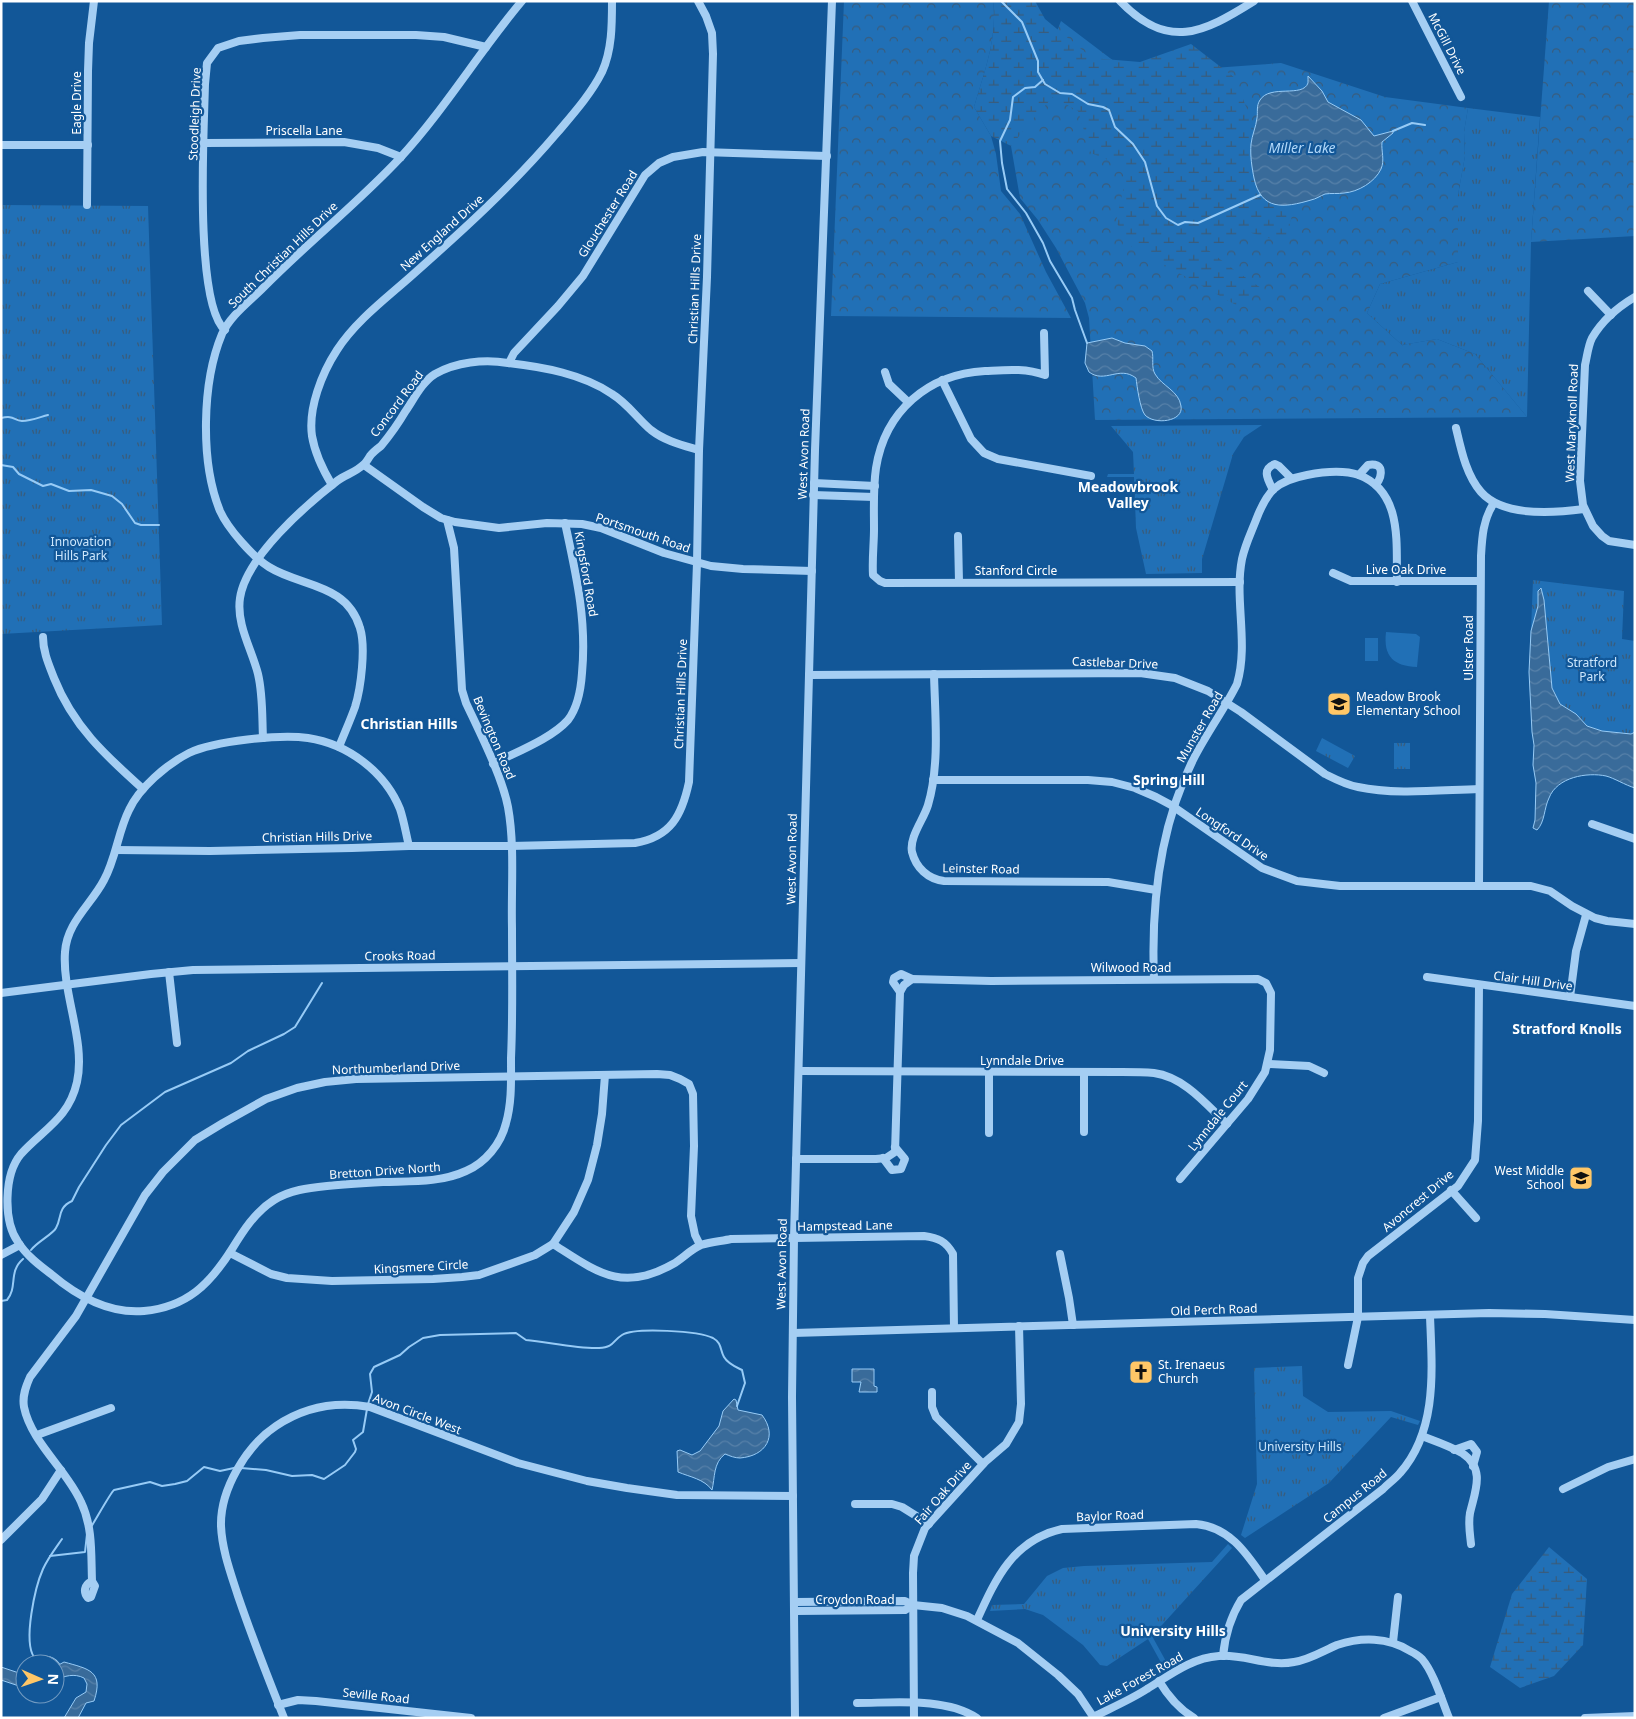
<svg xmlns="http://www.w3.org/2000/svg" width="1636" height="1719" font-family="'Noto Sans',sans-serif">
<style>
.grass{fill:url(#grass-tufts)}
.forest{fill:url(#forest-crowns)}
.wetland{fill:url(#wetland-marsh)}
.pitch{fill:#2170b6}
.water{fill:url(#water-waves);stroke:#97cbf6}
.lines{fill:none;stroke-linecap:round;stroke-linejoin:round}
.stream{stroke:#97cbf6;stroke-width:2}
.minor{stroke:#a5cef3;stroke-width:8}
.labels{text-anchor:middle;stroke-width:4.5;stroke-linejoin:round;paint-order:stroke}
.street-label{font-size:12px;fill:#fff;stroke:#125798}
.park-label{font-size:12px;fill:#cde7fd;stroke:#125798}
.poi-label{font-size:12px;fill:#fff;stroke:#125798;text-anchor:start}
.water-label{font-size:14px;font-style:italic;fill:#b1d8fa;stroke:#125798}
.neighbourhood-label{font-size:14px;font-weight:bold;fill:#fff;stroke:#125798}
</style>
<defs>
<pattern id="grass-tufts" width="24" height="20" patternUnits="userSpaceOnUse" patternTransform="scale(1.25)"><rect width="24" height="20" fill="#2170b6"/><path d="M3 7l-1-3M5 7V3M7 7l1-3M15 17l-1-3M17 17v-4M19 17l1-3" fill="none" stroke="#395c7c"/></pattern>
<pattern id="forest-crowns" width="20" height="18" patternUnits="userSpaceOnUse" patternTransform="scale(1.25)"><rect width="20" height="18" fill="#2170b6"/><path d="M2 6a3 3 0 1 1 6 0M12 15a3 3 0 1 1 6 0" fill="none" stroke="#395c7c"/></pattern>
<pattern id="wetland-marsh" width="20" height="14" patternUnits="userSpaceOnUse" patternTransform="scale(1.25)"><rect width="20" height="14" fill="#2170b6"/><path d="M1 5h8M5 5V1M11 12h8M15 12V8" fill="none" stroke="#395c7c"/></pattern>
<pattern id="water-waves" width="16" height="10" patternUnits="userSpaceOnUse" patternTransform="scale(1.25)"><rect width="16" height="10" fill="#396b9a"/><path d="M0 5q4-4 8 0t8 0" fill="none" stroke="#5781a9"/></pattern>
</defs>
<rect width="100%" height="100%" fill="#125798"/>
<!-- grass -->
<g class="grass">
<polygon points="1468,108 1540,117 1531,242 1527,417 1475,354 1437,339 1402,345 1367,313 1380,284 1458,262 1458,195 1465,156 1464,132"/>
<polygon points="1,205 148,206 162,625 1,634"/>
<polygon points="1262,425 1244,437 1233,454 1202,559 1202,573 1146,574 1136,528 1134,477 1107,477 1108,474 1134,474 1133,452 1111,426"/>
<polygon points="1533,580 1624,591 1622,639 1635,641 1635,732 1628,734 1599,731 1587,726 1576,714 1560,705 1552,688 1544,600 1540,588 1538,591 1538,607 1531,631"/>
<polygon points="1322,738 1355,756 1348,768 1316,751"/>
<rect x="1394" y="743" width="16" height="26"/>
<polygon points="1302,1366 1303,1396 1328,1412 1391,1411 1420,1421 1418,1425 1391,1417 1329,1483 1245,1538 1241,1535 1257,1484 1254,1368"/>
<polygon points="1228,1544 1232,1548 1152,1636 1168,1665 1164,1668 1148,1639 1107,1666 1100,1665 1083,1645 1043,1615 1025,1609 990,1611 992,1605 1024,1604 1047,1576 1063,1568 1084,1566 1212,1562"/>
</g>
<!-- forest -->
<g class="forest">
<path d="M844 1H993C998 37 984 73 974 107L991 136 996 154 1001 191 1020 214 1046 272 1071 318 831 316Z"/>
<polygon points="1549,1 1635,1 1635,236 1531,242"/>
<polygon points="1061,21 1131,74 1281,63 1385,97 1468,108 1464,132 1465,156 1458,195 1458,262 1380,284 1367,313 1402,345 1437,339 1475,354 1527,417 1095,420 1089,318 1085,303 1056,248 1038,220 1020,198 1011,146"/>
</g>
<!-- wetland -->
<g class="wetland">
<path d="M993 1H1035L1045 19 1092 58 1140 62 1191 44 1235 78 1251 120 1268 181 1292 215 1286 243 1248 232 1228 244 1208 250 1233 269 1264 290 1236 305 1131 246 1116 222 1128 168 1091 153 1078 111 1053 97 1032 120 1011 146 991 136 974 107C984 73 998 37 993 1Z"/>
<polygon points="1549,1547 1587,1579 1583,1645 1554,1676 1520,1688 1490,1667 1512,1594"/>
</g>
<!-- pitch -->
<g class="pitch">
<path d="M1386 632 1416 634 1420 637 1417 667C1394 666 1383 657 1386 632Z"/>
<rect x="1365" y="638" width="13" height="23"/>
</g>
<!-- water -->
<g class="water">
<path d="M1308 76 1322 91 1328 102 1361 120 1374 136 1393 131V133L1382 142C1381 151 1385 160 1381 169 1375 182 1358 192 1344 193 1338 194 1331 193 1325 194 1320 196 1316 199 1311 200 1284 208 1261 211 1254 178 1252 168 1250 156 1251 144 1252 135 1256 127 1257 118 1258 112 1256 106 1260 100 1270 84 1303 98 1308 83 1308 81 1308 78 1308 76Z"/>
<path d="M1112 338 1125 343 1145 346 1152 351C1154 358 1151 367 1155 374 1162 386 1179 391 1181 406 1184 422 1154 425 1145 415 1140 409 1137 386 1136 378 1119 365 1105 384 1089 372L1085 363 1087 343Z"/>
<path d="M1541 588 1544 600 1552 688 1560 704 1576 714 1587 726 1602 731 1631 734 1635 732V788C1625 785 1614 778 1606 776 1587 772 1557 777 1549 798 1544 808 1545 822 1537 830L1533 828 1535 820 1536 783 1533 765 1534 745 1532 732 1529 672 1531 631 1538 606V591Z"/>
<polygon points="852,1369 874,1369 874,1386 877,1387 877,1392 859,1392 861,1382 852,1382"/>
<path d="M734 1399 736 1400 738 1410 762 1415C778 1436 766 1456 740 1458 735 1458 730 1456 725 1454 713 1463 715 1478 712 1490 704 1479 690 1477 678 1472L677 1451 680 1450 692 1455 700 1451 719 1426 723 1411Z"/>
<path d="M64 1662C89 1669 104 1671 94 1701L86 1703 78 1718H64L76 1698 86 1692 87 1684 84 1678C74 1673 65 1676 55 1680V1667Z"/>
<polygon points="1,1667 25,1675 25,1688 1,1680"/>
</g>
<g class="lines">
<!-- stream -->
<g class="stream">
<polyline points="1001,1 1022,22 1038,61 1038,72 1045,84 1060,93 1072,94 1088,104 1103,107 1109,110 1115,127 1133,144 1145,162 1157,206 1166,218 1178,225 1185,222 1198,223 1260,195"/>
<polyline points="1043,80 1035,87 1025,88 1013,97 1010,120 1000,141 1002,163 1007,189 1026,213 1043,243 1050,261 1072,298 1075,310 1087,343"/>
<polyline points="1393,131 1412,123 1425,125"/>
<path d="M1 418C14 415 13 420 22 421 31 421 40 417 48 415"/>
<polyline points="1,465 13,467 19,474 43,486 51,484 69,491 91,490 112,496 122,504 135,523 141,525 159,525"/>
<path d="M31 1250C37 1242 53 1234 56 1228 62 1218 57 1208 72 1201L79 1187 106 1145 121 1125 165 1092 231 1063 248 1051 284 1034 295 1027 322 983"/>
<path d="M1 1301 7 1300C18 1287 8 1272 23 1259"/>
<path d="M368 1404 372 1392 370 1374 374 1367 400 1355 409 1347 423 1338 440 1335 516 1333 526 1340C548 1342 578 1349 599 1348 615 1347 612 1341 622 1335 635 1327 699 1331 713 1338 722 1343 720 1350 724 1357 728 1364 736 1367 742 1370L745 1383 737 1406"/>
<polyline points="241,1468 266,1470 292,1476 312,1475 324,1479 345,1465 355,1452 356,1449 353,1440 363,1432 367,1409"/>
<path d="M91 1527C95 1521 111 1492 114 1490L150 1482 162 1486 175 1484 187 1481 204 1467 220 1471 234 1468"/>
<polyline points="50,1556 85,1552 87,1534"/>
<path d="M59 1664C53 1656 46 1655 37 1659L34 1657C23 1641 35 1587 43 1569 48 1558 55 1549 62 1539"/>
</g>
<!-- minor -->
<g class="minor">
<path d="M1120 1C1168 51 1203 33 1254 1"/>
<polyline points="1412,1 1461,97"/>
<polyline points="204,143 344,142 378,148 401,157"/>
<polyline points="1,145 88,145"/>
<polyline points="87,205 88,71 89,43 94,1"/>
<polyline points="1588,291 1611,315"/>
<path d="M1635 297C1618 307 1602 321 1592 338 1588 346 1587 357 1585 365L1580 481 1583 505 1593 526 1602 536 1609 541 1635 545"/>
<path d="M225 330C194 304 204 128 205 84L207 63 218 48 239 41 263 38 300 35H416L444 37 486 47"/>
<path d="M1044 333 1045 375C1025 368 1006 370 985 371 928 374 885 411 876 468 873 488 874 509 874 529 874 544 872 559 873 575L880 581 885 583 1240 582"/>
<polyline points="509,363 514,353 558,306 583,276 645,175 659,163 673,157 703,152 827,156"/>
<polyline points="885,372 889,384 908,402"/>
<polyline points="942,380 971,439 984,453 998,459 1091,476"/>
<path d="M1456 428C1461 449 1466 475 1481 492 1503 517 1555 513 1584 509"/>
<polyline points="364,465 423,507 441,518 455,522 499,528 547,523 582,524 601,528 664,553 711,566 743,569 812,571"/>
<path d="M1359 475 1368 465C1384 462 1383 475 1376 485"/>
<polyline points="814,483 875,486"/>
<path d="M332 485C323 470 315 454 312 436 308 408 322 373 337 350 355 322 384 300 409 278 461 232 512 186 557 133 573 114 591 94 602 72 612 50 612 25 612 1"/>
<path d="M1273 490C1268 480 1261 469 1275 464L1279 466 1291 478"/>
<polyline points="813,495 874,497"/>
<polyline points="958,536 959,582"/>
<polyline points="1333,573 1351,581 1480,581"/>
<path d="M43 637C43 652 49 665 54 678 73 726 105 755 143 789"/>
<path d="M934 674C935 715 940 765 928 805 924 819 909 837 912 852 916 868 928 879 944 881L1108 882 1156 890"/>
<path d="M809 675 1140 673 1175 678 1208 691 1241 712 1325 774C1335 779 1346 785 1358 787 1394 795 1441 790 1479 789"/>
<path d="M263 738C262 717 263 695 258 674 252 650 236 624 240 598 246 557 306 505 337 481 345 475 356 472 363 465 366 463 368 459 370 456 373 452 377 449 381 446 390 435 398 424 405 412 414 399 422 382 435 374 456 362 484 359 508 363 543 367 583 374 612 394 627 403 638 419 651 430 665 441 682 445 699 450"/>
<path d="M339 747C344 734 350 721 355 707 361 688 366 647 360 628 347 583 301 587 269 567 253 557 228 529 220 511 200 462 202 382 222 334 230 316 249 302 263 288 307 243 357 204 400 158 445 109 479 52 522 1"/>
<path d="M493 764C516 752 551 739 568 720 578 707 581 688 582 673 587 620 576 574 565 523"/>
<polyline points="933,780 1088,780 1112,782 1135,788 1156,797 1171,805 1262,868 1297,881 1340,886 1531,886 1550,891 1572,906 1595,918 1607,921 1635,924"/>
<polyline points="1592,824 1635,839"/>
<path d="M409 846C406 834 404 821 400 809 385 772 348 744 308 738 280 734 214 741 189 753 167 764 139 788 129 810 118 832 116 858 104 880 91 905 67 922 65 952 62 994 86 1041 77 1082 69 1118 44 1129 21 1154 4 1174 3 1221 18 1242 26 1255 39 1265 51 1274 77 1296 110 1314 144 1311 187 1307 210 1284 232 1249 243 1231 255 1212 274 1200 290 1190 308 1188 327 1186 346 1184 364 1183 383 1182 410 1181 440 1183 466 1171 485 1163 501 1144 506 1123 512 1102 511 1080 511 1058 513 1015 512 972 512 928 511 888 515 846 508 807 502 776 480 733 466 703L462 690 454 548 447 520"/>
<path d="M116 850 210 851 352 848 409 846H511L635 843C671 837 682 815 689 782L697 563 699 450 707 277 713 54 712 33 706 16 698 1"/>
<path d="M1479 886 1481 556C1482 538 1483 519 1494 503"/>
<polyline points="169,972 177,1043"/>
<polyline points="1427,977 1635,1006"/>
<path d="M1154 979C1151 904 1159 828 1193 760 1206 734 1224 710 1237 684 1249 643 1234 600 1242 559 1245 545 1251 533 1256 520 1267 491 1276 481 1307 475 1322 472 1344 470 1359 475 1403 492 1396 544 1397 582"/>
<polyline points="900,992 893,982 894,978 901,974 912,979"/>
<polyline points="1,993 151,974 193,970 801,963"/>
<polyline points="1570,997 1576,951 1586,915"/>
<polyline points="1268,1064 1309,1066 1324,1073"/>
<path d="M799 1071 1122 1072C1132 1072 1143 1072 1154 1073 1184 1077 1206 1104 1227 1124"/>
<polyline points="1084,1072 1084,1132"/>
<polyline points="989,1133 989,1072"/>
<polyline points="883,1158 892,1170 901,1169 905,1159 895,1147"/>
<polyline points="796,1159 876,1159 886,1158 895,1152 900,992 904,985 912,979 991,981 1258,979 1266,983 1271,993 1270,1050 1265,1072 1248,1099 1180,1179"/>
<polyline points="1451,1190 1476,1218"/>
<path d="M553 1244C597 1272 622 1293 673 1264 682 1259 691 1249 701 1245 711 1242 722 1241 731 1239L924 1236C938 1238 946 1241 953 1254L954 1328"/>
<polyline points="230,1253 271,1274 287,1278 332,1281 433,1279 462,1277 479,1275 535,1255 553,1244 574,1212 588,1180 597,1145 602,1114 605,1075"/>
<polyline points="1060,1254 1069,1298 1073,1325"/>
<polyline points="1,1255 20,1245"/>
<polyline points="793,1333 1489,1313 1545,1314 1635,1320"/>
<polyline points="1348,1365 1358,1317 1358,1278 1363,1263 1368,1256 1458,1186 1475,1160 1478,1121 1479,985"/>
<polyline points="932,1392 932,1407 936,1417 983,1464"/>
<polyline points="37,1435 111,1408"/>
<path d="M1422 1436C1435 1441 1450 1446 1462 1453 1486 1469 1475 1491 1470 1513 1468 1524 1470 1534 1471 1544"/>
<polyline points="1454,1450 1471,1444 1477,1452 1473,1466"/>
<polyline points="1563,1489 1608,1467 1635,1459"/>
<polyline points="855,1504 892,1504 902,1507 929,1524"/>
<polyline points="1,1540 42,1499 61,1470"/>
<path d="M92 1581C84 1585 83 1592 88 1598L91 1597 95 1586 92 1581C91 1555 93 1527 81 1502 67 1470 31 1442 24 1407 22 1396 26 1386 30 1377L76 1316 145 1195 163 1172 195 1140 223 1123 266 1099 297 1088 325 1082 356 1079 657 1074 670 1075 680 1079 689 1084 693 1094 694 1146 691 1216 695 1235 700 1245"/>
<polyline points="795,1602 905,1601 913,1605 942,1608 967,1616 1018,1643 1058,1675 1078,1694 1094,1718"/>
<polyline points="795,1611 905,1610 913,1605"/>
<path d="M977 1620C996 1578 1013 1540 1062 1529L1196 1524C1230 1527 1247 1554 1265 1580"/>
<polyline points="1393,1642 1398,1597"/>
<path d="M1223 1656C1225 1635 1230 1618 1241 1600L1383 1489C1389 1483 1395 1479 1400 1473 1438 1430 1432 1369 1430 1316"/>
<path d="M1159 1681C1168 1696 1179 1709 1194 1718"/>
<path d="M857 1703C894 1703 945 1697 977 1718"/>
<polyline points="278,1705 298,1700 316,1701 471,1718"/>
<path d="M1093 1717C1111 1708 1130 1700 1147 1689 1170 1675 1191 1658 1219 1656 1245 1654 1268 1667 1294 1662 1309 1660 1323 1651 1337 1645 1361 1637 1388 1637 1410 1651 1414 1653 1419 1656 1422 1659 1434 1673 1442 1701 1449 1718"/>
<path d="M284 1718C268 1678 252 1637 238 1596 231 1574 222 1550 221 1526 220 1490 246 1446 276 1426 304 1407 336 1401 370 1407L518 1463 587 1481 627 1488 677 1495 793 1496"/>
<polyline points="795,1718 792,1397 794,1238 815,450 832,1"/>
<polyline points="914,1718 913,1573 914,1556 925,1528 985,1462 1006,1444 1019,1422 1021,1404 1019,1326"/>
<polyline points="1384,1718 1441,1697"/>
<polyline points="1585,1718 1635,1716"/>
</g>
</g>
<!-- icons -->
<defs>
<g id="school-square" transform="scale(1.25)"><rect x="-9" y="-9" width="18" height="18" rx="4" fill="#ffc767" stroke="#125798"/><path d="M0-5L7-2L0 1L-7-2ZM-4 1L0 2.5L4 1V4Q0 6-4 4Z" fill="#111"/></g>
<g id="church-square" transform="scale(1.25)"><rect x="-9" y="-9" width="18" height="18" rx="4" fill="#ffc767" stroke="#125798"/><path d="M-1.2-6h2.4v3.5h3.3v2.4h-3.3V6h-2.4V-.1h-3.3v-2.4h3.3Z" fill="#111"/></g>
</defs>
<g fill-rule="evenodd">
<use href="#school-square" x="1339" y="704"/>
<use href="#school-square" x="1581" y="1178"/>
<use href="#church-square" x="1141" y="1372"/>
</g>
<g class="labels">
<!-- street labels -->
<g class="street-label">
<text transform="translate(1447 44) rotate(63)" y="4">McGill Drive</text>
<text transform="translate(77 103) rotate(-90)" y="4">Eagle Drive</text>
<text transform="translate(195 114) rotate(-88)" y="4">Stoodleigh Drive</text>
<text x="304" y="135">Priscella Lane</text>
<text transform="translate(608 214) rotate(-58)" y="4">Glouchester Road</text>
<text transform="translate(442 233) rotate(-42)" y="4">New England Drive</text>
<text transform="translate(283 255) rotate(-44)" y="4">South Christian Hills Drive</text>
<text transform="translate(695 289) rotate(-88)" y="4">Christian Hills Drive</text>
<text transform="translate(397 404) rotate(-53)" y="4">Concord Road</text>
<text transform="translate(1572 423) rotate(-88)" y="4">West Maryknoll Road</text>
<text transform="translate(804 454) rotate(-88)" y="4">West Avon Road</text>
<text transform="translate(643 533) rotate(19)" y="4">Portsmouth Road</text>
<text x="1406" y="574">Live Oak Drive</text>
<text x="1016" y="575">Stanford Circle</text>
<text transform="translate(586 574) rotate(80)" y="4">Kingsford Road</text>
<text transform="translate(1469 648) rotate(-90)" y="4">Ulster Road</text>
<text transform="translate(1115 663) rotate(2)" y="4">Castlebar Drive</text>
<text transform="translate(681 694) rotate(-88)" y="4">Christian Hills Drive</text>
<text transform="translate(1200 727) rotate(-60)" y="4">Munster Road</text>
<text transform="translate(494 738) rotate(67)" y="4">Bevington Road</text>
<text transform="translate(1232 834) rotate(34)" y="4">Longford Drive</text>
<text transform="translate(317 837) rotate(-1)" y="4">Christian Hills Drive</text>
<text transform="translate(792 859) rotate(-89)" y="4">West Avon Road</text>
<text transform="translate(981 869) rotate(1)" y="4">Leinster Road</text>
<text transform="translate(400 956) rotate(-1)" y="4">Crooks Road</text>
<text x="1131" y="972">Wilwood Road</text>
<text transform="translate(1533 981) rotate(8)" y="4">Clair Hill Drive</text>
<text x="1022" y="1065">Lynndale Drive</text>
<text transform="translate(396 1068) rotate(-2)" y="4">Northumberland Drive</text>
<text transform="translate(1218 1116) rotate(-51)" y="4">Lynndale Court</text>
<text transform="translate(385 1171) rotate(-4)" y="4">Bretton Drive North</text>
<text transform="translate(1418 1201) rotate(-40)" y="4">Avoncrest Drive</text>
<text transform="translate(845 1226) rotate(-1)" y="4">Hampstead Lane</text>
<text transform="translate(782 1264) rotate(-89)" y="4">West Avon Road</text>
<text transform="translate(421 1267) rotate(-3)" y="4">Kingsmere Circle</text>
<text transform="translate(1214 1310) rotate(-2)" y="4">Old Perch Road</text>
<text transform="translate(417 1414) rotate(21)" y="4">Avon Circle West</text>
<text transform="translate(943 1493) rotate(-49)" y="4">Fair Oak Drive</text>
<text transform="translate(1355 1496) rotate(-39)" y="4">Campus Road</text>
<text transform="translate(1110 1516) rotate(-2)" y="4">Baylor Road</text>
<text x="855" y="1604">Croydon Road</text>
<text transform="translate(1140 1679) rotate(-29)" y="4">Lake Forest Road</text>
<text transform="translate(376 1696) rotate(6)" y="4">Seville Road</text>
</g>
<!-- park labels -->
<g class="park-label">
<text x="81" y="546">Innovation<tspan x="81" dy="14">Hills Park</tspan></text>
<text x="1592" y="667">Stratford<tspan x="1592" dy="14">Park</tspan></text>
<text x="1300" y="1451">University Hills</text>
</g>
<!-- poi labels -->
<g class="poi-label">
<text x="1356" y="701">Meadow Brook<tspan x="1356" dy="14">Elementary School</tspan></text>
<text x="1564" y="1175" text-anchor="end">West Middle<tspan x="1564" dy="14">School</tspan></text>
<text x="1158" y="1369">St. Irenaeus<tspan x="1158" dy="14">Church</tspan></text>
</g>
<!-- water labels -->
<g class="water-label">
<text x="1302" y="153">Miller Lake</text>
</g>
<!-- neighbourhood labels -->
<g class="neighbourhood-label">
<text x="1128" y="492">Meadowbrook<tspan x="1128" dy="16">Valley</tspan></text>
<text x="409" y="729">Christian Hills</text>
<text x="1169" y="785">Spring Hill</text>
<text x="1567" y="1034">Stratford Knolls</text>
<text x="1173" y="1636">University Hills</text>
</g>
</g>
<!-- border -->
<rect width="1636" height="1719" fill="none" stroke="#ffffff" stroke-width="5"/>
<!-- north arrow -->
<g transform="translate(40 1679) rotate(92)"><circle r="24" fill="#125798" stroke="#719ac1"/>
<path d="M0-4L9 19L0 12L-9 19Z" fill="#ffc767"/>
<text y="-8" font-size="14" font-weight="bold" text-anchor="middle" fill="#ffffff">N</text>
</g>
</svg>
